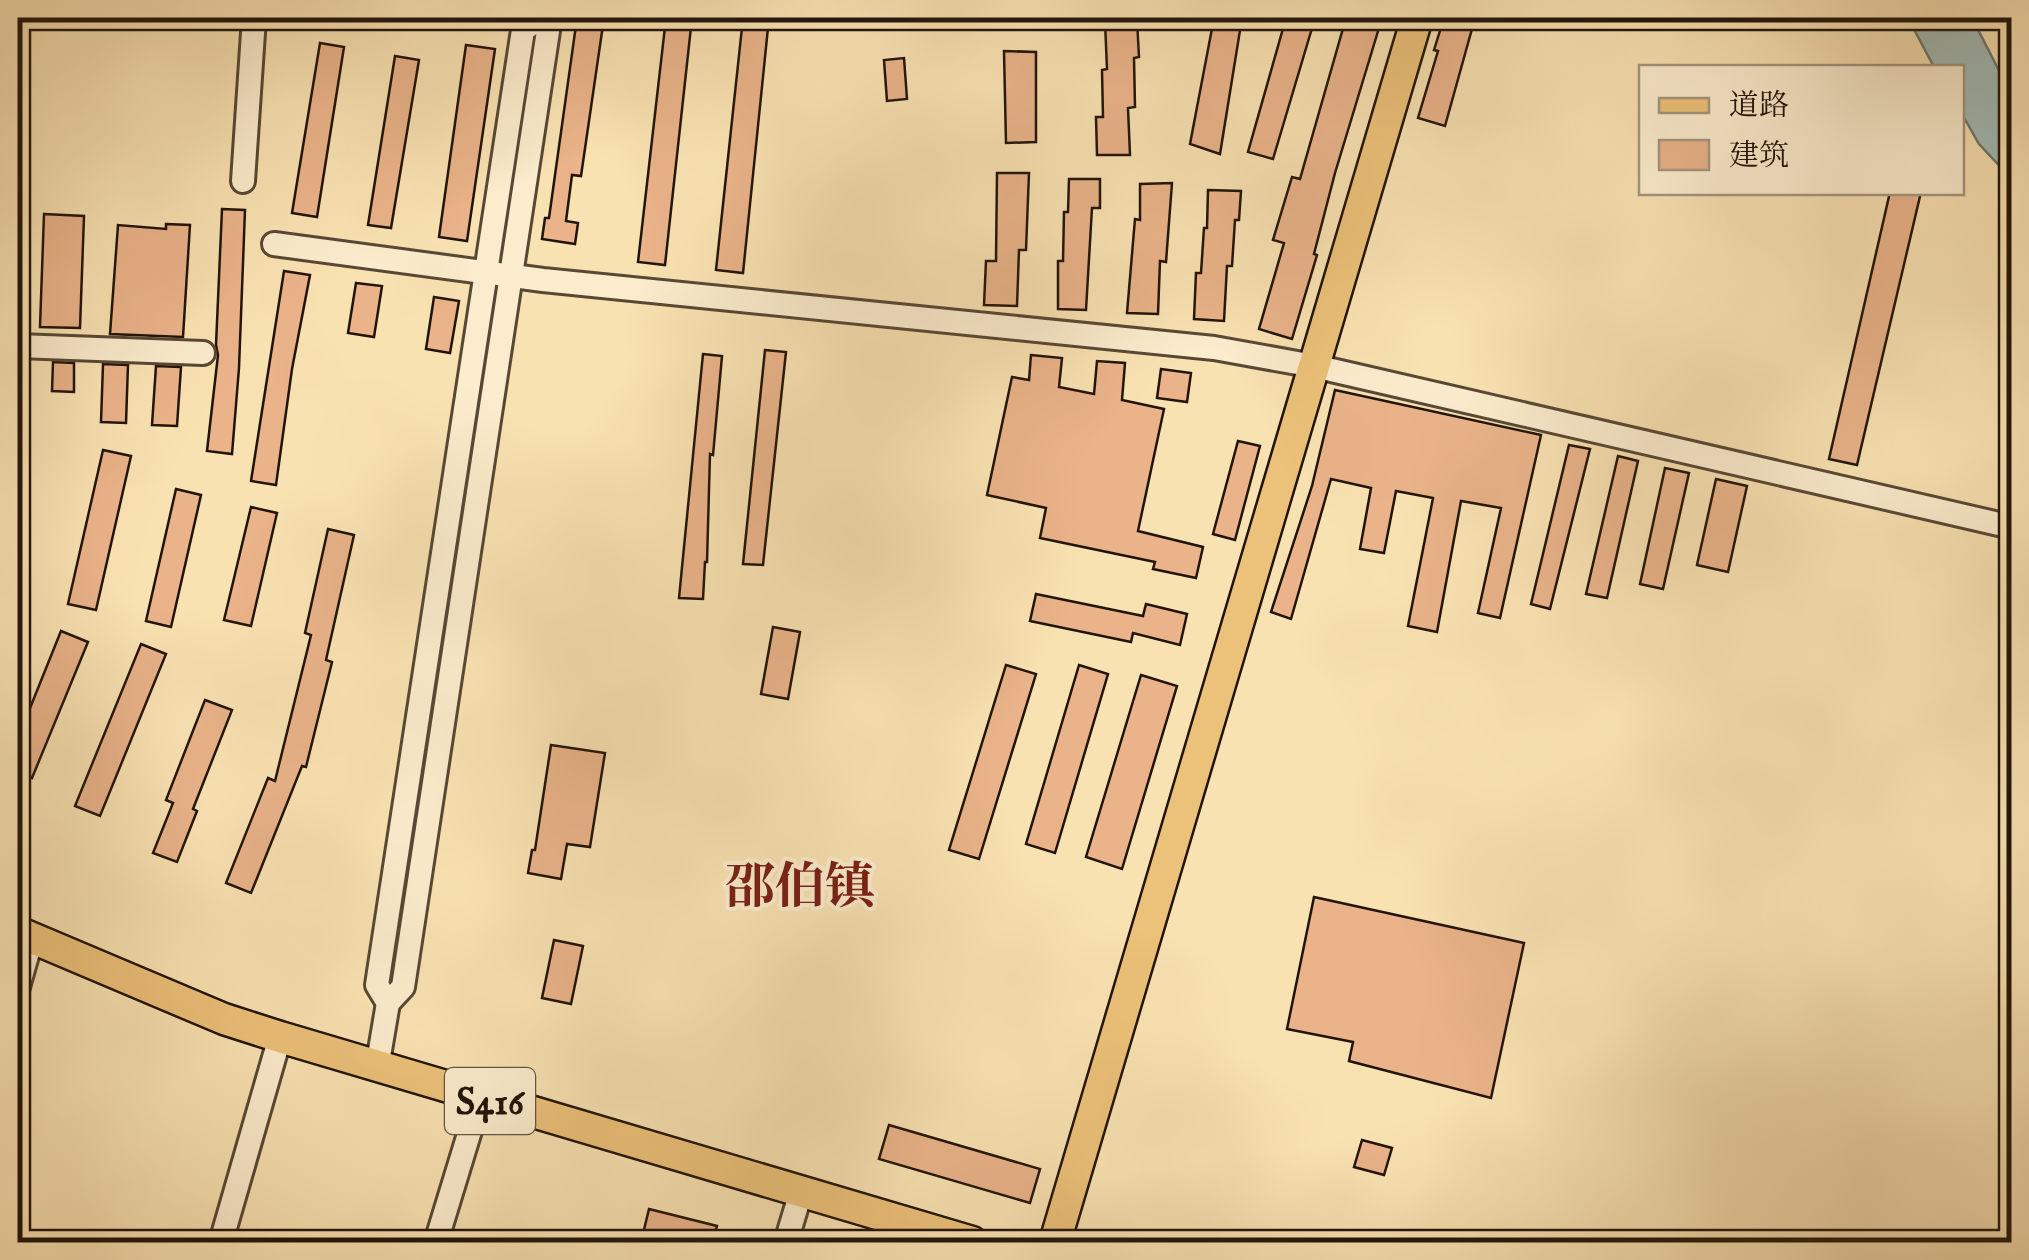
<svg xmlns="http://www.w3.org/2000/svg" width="2029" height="1260" font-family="'IM FELL English','Noto Serif SC',serif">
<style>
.water{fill:#a2bcb7;stroke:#6e7972;stroke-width:2.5}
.building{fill:#eab38a;stroke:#21140a;stroke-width:2.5}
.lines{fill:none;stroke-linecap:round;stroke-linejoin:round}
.minor-casing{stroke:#574834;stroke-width:28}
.major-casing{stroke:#21140a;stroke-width:35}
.minor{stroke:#fbeccd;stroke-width:22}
.major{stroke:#ecc179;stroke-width:30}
.labels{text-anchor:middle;stroke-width:8;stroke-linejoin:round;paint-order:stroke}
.shield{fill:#fbeccd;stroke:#625544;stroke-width:2.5}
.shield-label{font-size:38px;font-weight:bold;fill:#21140a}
.district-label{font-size:50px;font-weight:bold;fill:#7a1f14;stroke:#fbeccd}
</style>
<rect width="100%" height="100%" fill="#f9e2b2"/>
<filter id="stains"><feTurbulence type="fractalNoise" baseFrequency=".002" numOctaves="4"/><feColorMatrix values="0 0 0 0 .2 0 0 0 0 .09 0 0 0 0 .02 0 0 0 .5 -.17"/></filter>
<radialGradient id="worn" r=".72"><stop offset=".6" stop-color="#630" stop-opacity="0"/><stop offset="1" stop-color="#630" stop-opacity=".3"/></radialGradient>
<!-- water -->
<polygon class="water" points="1908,18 1972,18 2011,94 2011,178 1979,144 1962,114 1962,68 1934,67"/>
<!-- building -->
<g class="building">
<polygon points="577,18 604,18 581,176 572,175 566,221 578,223 575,244 542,239 545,218 549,218"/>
<polygon points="666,18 692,18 665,265 638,262"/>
<polygon points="743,18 769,18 743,273 716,270"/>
<polygon points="1214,18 1242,18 1220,154 1190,144"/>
<polygon points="1286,18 1315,18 1273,159 1248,152"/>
<polygon points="1346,18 1382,18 1335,173 1314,254 1317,255 1292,339 1259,329 1284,243 1273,240 1292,177 1300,179"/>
<polygon points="1444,18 1475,18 1445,126 1418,118 1438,51 1434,50"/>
<polygon points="1137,20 1139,57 1134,58 1135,107 1128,108 1130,155 1097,155 1096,117 1103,117 1102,70 1107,69 1105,22"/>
<polygon points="320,43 344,47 317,217 292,213"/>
<polygon points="466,45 495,49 467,241 439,237"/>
<polygon points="1004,51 1036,52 1036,142 1006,143"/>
<polygon points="395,56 419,60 391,228 368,225"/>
<polygon points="904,58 907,99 887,101 884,60"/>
<polygon points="997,173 1029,173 1026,250 1019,250 1017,306 984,305 986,261 996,261"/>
<polygon points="1069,179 1100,179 1100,208 1092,208 1086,310 1058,309 1058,261 1063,261 1064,212 1068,212"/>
<polygon points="1172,183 1166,262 1160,261 1158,314 1127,313 1135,219 1140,220 1140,184"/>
<polygon points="1208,190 1241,191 1239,220 1235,220 1232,266 1227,266 1224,321 1194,319 1196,273 1201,273 1204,228 1207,228"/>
<polygon points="1890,192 1921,192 1857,465 1829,459"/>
<polygon points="222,209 245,210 239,368 232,454 207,451 218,355 216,345"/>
<polygon points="44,214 84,216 80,328 40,327"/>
<polygon points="166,224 190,225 183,337 110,334 118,225 166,229"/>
<polygon points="284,271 310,275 292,369 276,485 251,481"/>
<polygon points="356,283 382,286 374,337 348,333"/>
<polygon points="434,297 459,301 450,353 426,349"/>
<polygon points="765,350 786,352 763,565 743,564"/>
<polygon points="703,354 722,356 713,455 710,454 707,562 705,562 703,599 679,598"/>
<polygon points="1031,355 1062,358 1059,387 1094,394 1097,361 1125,363 1122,400 1164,409 1138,531 1203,547 1196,578 1153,569 1155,562 1040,538 1046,508 987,495 1012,377 1029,380"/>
<polygon points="53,362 74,363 74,392 52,391"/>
<polygon points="103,364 128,365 126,423 101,422"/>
<polygon points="156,366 181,367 177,426 152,425"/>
<polygon points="1161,369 1191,373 1187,402 1157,398"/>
<polygon points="1335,390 1541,435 1500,618 1478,613 1501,508 1461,501 1437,632 1408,626 1433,498 1396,491 1384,553 1360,549 1371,488 1331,479 1291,619 1271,612 1312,486"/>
<polygon points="1238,441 1260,446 1235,540 1213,534"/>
<polygon points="1569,445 1590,449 1550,609 1531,604"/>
<polygon points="103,450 131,456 96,610 68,604"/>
<polygon points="1618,456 1638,461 1607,598 1586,594"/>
<polygon points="1665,468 1689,473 1663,589 1640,584"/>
<polygon points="1716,479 1747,486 1728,572 1697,565"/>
<polygon points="176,489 201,495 171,627 146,621"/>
<polygon points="251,507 277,513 251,626 224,620"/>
<polygon points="328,529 354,535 326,660 332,662 306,767 302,766 251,893 226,883 268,778 275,781 311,635 305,633"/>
<polygon points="1036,594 1143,616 1146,604 1187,614 1180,645 1133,633 1131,642 1030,621"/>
<polygon points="773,627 800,632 788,699 761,694"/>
<polygon points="61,631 88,642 32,778 18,772 18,738"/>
<polygon points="141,644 166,654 100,816 75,806"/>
<polygon points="1006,665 1036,674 979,859 949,850"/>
<polygon points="1079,665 1108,674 1055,853 1026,844"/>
<polygon points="1141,675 1177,686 1122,869 1086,857"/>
<polygon points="205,700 232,710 193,809 197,811 177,862 153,853 173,803 166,800"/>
<polygon points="551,745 605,753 590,847 567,844 561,879 528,873 532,850 535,850"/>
<polygon points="1314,897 1524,943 1491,1098 1349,1061 1353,1042 1287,1029"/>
<polygon points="554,940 583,946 571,1004 542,998"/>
<polygon points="889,1125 1040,1169 1030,1203 879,1159"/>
<polygon points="1362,1140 1392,1148 1384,1175 1354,1167"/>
<polygon points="649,1209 717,1226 712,1242 641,1242"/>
</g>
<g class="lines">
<!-- minor casing -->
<g class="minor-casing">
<g id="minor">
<polygon points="533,23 542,23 548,31 403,987 388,1003 377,985 523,30"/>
<polyline points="243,181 254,18"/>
<polyline points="274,244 543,280 1214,348 1314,366 2012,527"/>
<polyline points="18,346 203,353"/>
<polyline points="18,987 32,938"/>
<polyline points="377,1068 388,1003"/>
<polyline points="221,1242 280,1037"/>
<polyline points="436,1242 480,1098"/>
<polyline points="786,1242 801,1192"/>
</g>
</g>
<!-- major casing -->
<g class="major-casing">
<g id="major">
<polyline points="18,932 224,1019 280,1037 972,1242"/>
<polyline points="1055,1242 1417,18"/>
</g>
</g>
<!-- minor -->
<use href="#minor" class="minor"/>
<!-- major -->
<use href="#major" class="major"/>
</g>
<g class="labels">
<!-- shield labels -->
<rect class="shield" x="445" y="1068" width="90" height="66" rx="8"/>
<g class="shield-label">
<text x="490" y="1114">S416</text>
</g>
<!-- district labels -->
<g class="district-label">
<text x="800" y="903">邵伯镇</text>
</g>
</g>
<!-- margin -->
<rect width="2029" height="1260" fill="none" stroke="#f9e2b2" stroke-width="60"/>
<rect x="20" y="20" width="1989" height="1220" fill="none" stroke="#21140a" stroke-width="5"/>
<rect x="30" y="30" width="1969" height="1200" fill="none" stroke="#21140a" stroke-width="2.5"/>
<!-- legend -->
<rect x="1639" y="65" width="325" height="130" fill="#fbeccd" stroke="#a4967f" stroke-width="2.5"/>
<rect x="1659" y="98" width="50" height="15" fill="#ecc179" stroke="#a4967f" stroke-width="2.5"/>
<text x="1729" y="115" font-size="30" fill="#21140a">道路</text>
<rect x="1659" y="140" width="50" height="30" fill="#eab38a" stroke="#a4967f" stroke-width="2.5"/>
<text x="1729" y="165" font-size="30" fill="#21140a">建筑</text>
<rect width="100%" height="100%" filter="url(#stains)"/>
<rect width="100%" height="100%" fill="url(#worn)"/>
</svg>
